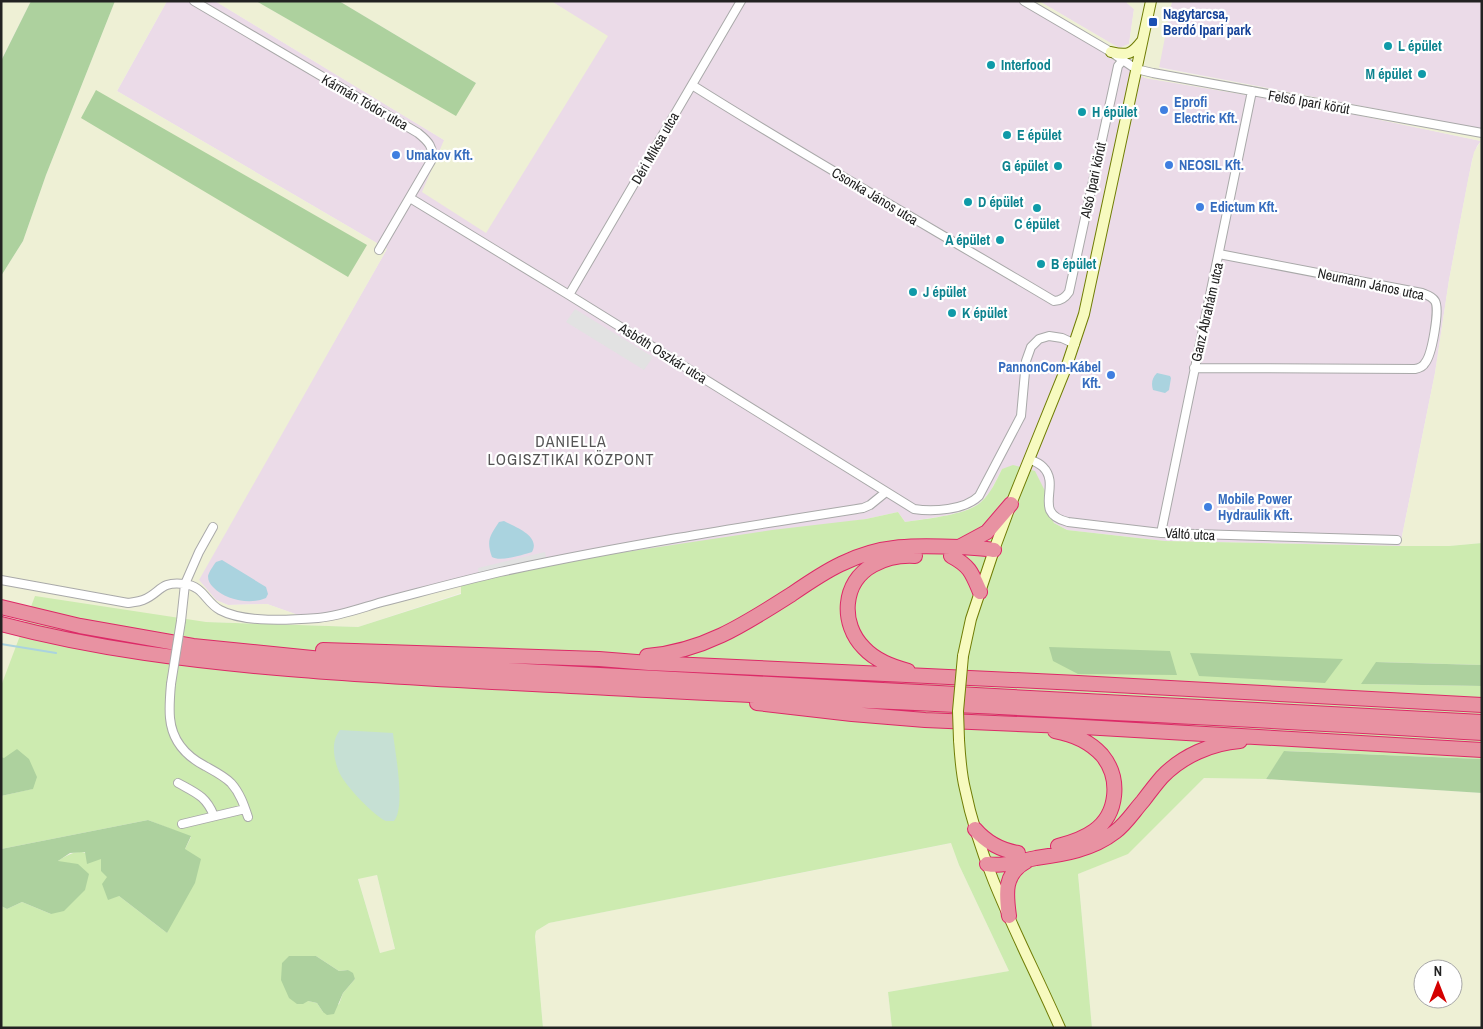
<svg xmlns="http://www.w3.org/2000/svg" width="1483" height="1029" viewBox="0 0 1483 1029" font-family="'Archivo Narrow',sans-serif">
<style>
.industrial{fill:#ebdbe8}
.farmland{fill:#eef0d5;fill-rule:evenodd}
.grass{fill:#cdebb0;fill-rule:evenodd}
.forest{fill:#add19e}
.wetland{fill:#c6e0d4}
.parking{fill:#e2e2e2}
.water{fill:#aad3df}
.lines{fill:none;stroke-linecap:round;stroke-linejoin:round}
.stream{stroke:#aad3df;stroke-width:2}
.street-casing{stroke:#a9a9a9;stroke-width:10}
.secondary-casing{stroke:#707d05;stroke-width:12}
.highway-casing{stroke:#dc2a67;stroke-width:16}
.street{stroke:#fff;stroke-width:8}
.secondary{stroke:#f7fabf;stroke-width:10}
.highway{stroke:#e892a2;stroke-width:14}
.street-bridge-casing{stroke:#a9a9a9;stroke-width:10;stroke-linecap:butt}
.secondary-bridge-casing{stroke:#707d05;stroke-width:12;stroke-linecap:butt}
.street-bridge{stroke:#fff;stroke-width:8}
.secondary-bridge{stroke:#f7fabf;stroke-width:10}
.transit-dot{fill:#1a4fb4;stroke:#fff;stroke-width:2}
.culture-dot{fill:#0f9aa8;stroke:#fff;stroke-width:2}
.shop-dot{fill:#3f7fe0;stroke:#fff;stroke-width:2}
.labels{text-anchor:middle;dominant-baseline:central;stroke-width:4.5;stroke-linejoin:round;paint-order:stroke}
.transit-label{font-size:14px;font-weight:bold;fill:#164399;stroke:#fff;text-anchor:start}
.culture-label{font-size:14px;font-weight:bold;fill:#0d838f;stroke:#fff;text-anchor:start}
.street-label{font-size:14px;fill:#222;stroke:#fff}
.shop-label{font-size:14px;font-weight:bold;fill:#366cbe;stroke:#fff;text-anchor:start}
.quarter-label{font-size:16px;letter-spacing:1px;fill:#555;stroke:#fff}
</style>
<rect width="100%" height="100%" fill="#f2efe9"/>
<path class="industrial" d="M167,1H215L444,140L607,37L551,1H1017L1087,41L1112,59L1145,78L1319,107L1481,141L1477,146L1472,160L1449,280L1435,373L1400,546L1165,541L1067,530L1054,523L1044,506L1045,491L1002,469L990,492L979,504L964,511L944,516L905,522L898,512L866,519L461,583L318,622L267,604L228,605L216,600L198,579L387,249L117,91Z
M1039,1H1127V3L1134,9L1129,44L1119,48Z
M1172,1H1482V129L1158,67Z"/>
<path class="farmland" d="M1,1H31L1,60Z
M115,1H167L117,91L387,249L199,580L216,600L228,605L267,604L318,622L461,583V593L358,627L206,622L1,686V276L23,241L46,175Z
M215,1H256L456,115L476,83L339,1H551L608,36L486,233L422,192L444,140Z
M1017,1H1039L1119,48L1129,44L1134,9L1127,3V1H1172L1159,68L1482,129V543L1449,546H1400L1435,373L1449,280L1468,180L1474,152L1481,141L1319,107L1145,78L1112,59L1087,41Z
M1204,778L1270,779L1482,793V1028H1092L1078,874L1128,853ZM1423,969H1453V999H1423Z
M952,843L959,865L1009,971L888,992L892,1028H543L535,936L536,931L549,923Z
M377,875L395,950L380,953L358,878Z"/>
<path class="grass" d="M1013,465L1035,471L1045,491L1044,506L1054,523L1067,530L1165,541L1400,546H1449L1482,543V665L1377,662L1362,684L1482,686V759L1285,751L1266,779L1204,778L1128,854L1078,874L1092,1028H892L888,992L1009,971L959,865L951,843L549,923L536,931L535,936L543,1028H1V906L7,909L22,902L51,914L58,861C76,849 81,850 101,858L108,877L119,896L167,933L185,849L191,837L148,820L1,849V796L32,789L1,757V686L35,596L206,622L358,627L461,594V583L599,556L772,530L866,519L898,512L905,522C924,519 968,515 981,502C991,493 996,481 1002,469ZM377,875L395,949L380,953L358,879ZM289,956H316L339,971L348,970L355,979L343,993L339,1004L323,1012L317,1003L308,1001Z"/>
<path class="forest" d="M31,1H115L46,175L23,241L1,276V61Z
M256,1H339L476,83L456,116Z
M96,90L367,245L348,277L81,118Z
M1049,647L1170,651L1177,675L1078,674L1053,661Z
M1190,653L1343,659L1325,683L1199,676Z
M1376,662L1482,665V686L1361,684Z
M17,749L29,759L37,777L33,789L1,796V757L4,758Z
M1284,751L1482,759V793L1266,779Z
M148,820L191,836L185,849L201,859L195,883L167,933L119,896L108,900L102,884L107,877L101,871V859L87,864L85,852L70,853L58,861L78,864L89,874L85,890L64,911L51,914L22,902L7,909L1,906V849Z
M289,956H316L339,971L348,970L353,973L355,979L343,993L334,1014L327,1015L323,1012L317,1003L308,1001L303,1004H297L289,998L281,980L282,963Z"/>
<path class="wetland" d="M340,730L393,733C395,752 406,807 394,821C393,821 388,821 386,821C375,817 345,785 340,774C334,761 330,742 340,730Z"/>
<path class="parking" d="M575,309L653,357L644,370L566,322Z
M545,552L546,558L479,575L478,568Z"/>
<path class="water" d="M1157,373L1170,376L1171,378L1169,390L1165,393L1153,390C1151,383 1152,378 1157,373Z
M504,521C515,527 541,536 532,552C522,555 500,562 492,557C486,540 490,536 499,522Z
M222,560L266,587L268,594L266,598C250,605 225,600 213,587C210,584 208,581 208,576C209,572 213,566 216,562Z"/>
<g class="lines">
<path class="stream" d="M1,644L56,653"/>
<g class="street-casing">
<path id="street" d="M194,1L418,133C428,141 435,148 431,161L379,250
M1024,1L1111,52L1136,69L1153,73L1482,133
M692,85C811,160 933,229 1054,301C1061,301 1065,298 1069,292L1118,66L1123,60
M410,198L569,295L914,509C933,512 965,510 979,496L1021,416L1026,361L1031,347L1039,339L1049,336L1062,338L1075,344
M569,295L741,1
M1194,368L1415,369C1420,368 1423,367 1425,363C1432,355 1440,309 1435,301C1432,296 1427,295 1422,293L1219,254
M1029,459C1034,461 1039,463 1043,467C1062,486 1031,513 1068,522L1161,533L1397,540
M1161,533L1252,91
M1,580L128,603C133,602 138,602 143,600C161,593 159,581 184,584C204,586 205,602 220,610C244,623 291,620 318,618C340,616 361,608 382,602C421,592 461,581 500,572C620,546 742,527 863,508L870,505L886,492
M181,621L185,584L199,552L213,527
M171,684C170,695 169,707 170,718C172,740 186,756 205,766C214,771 224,776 231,783C240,793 244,805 248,817
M178,783C196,793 206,796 214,816
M182,824L245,809"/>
</g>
<g class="secondary-casing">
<path id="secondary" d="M1111,52C1128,56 1132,54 1142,41
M963,656L971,619L994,550L1011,504L1066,368L1084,314L1151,1
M959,740C960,756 961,773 965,789C982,873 1026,950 1060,1028"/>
</g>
<g class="highway-casing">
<path id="highway" d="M961,546L987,532L1011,504
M951,556C970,566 972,573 980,592
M1,607L80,626L193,646L322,659L525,671L1482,722
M1,624C95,649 192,661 289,669C395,678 502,682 609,688C900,703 1191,715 1482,733
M323,650L599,659L649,663L1078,683L1482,705
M647,656C704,651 745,624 792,594C808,583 824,572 841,564C881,544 916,545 960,547C972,548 983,548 994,550
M908,671C892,666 876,661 864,648C840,624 842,582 873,565C886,558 900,555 915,556
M757,703L852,714L925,720L1066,726L1482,750
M1055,731C1072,734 1090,742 1102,755C1121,778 1118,814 1094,831C1083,839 1070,843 1058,846
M975,829C987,843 1000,850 1018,853
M987,864C1003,867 1020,861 1036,858C1064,854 1092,850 1115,832C1126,824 1134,811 1143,801C1149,793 1155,785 1162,777C1182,756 1212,743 1240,741
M1009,916C1006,894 1003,874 1027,861"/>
</g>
<use href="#street" class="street"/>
<use href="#secondary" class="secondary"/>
<use href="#highway" class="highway"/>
<g class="street-bridge-casing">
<path id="street-bridge" d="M171,684L181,621"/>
</g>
<g class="secondary-bridge-casing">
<path id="secondary-bridge" d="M959,740L958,711L963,656"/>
</g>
<use href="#street-bridge" class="street-bridge"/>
<use href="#secondary-bridge" class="secondary-bridge"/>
</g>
<rect class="transit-dot" x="1148" y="17" width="10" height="10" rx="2.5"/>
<g class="culture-dot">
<circle cx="1388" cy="46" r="5"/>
<circle cx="991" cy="65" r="5"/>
<circle cx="1422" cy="74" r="5"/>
<circle cx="1082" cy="112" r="5"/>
<circle cx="1007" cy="135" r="5"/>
<circle cx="1058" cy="166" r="5"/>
<circle cx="968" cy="202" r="5"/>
<circle cx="1037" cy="208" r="5"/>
<circle cx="1000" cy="240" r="5"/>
<circle cx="1041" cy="264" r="5"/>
<circle cx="913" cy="292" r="5"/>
<circle cx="952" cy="313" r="5"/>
</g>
<g class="shop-dot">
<circle cx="1164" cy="110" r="5"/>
<circle cx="396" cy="155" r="5"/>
<circle cx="1169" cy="165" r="5"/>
<circle cx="1200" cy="207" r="5"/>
<circle cx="1111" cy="375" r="5"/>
<circle cx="1208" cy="507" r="5"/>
</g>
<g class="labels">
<g class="transit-label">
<text x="1163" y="14">Nagytarcsa,<tspan x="1163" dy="16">Berdó Ipari park</tspan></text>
</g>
<g class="culture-label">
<text x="1398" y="46">L épület</text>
<text x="1001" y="65">Interfood</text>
<text x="1412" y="74" text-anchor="end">M épület</text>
<text x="1092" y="112">H épület</text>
<text x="1017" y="135">E épület</text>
<text x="1048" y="166" text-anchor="end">G épület</text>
<text x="978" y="202">D épület</text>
<text x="1037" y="224" text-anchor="middle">C épület</text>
<text x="990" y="240" text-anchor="end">A épület</text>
<text x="1051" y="264">B épület</text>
<text x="923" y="292">J épület</text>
<text x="962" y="313">K épület</text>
</g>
<g class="street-label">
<text transform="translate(365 102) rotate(30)">Kármán Tódor utca</text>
<text transform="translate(1309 102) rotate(10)">Felső Ipari körút</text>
<text transform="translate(655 148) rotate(-60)">Déri Miksa utca</text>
<text transform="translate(1093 180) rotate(-78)">Alsó Ipari körút</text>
<text transform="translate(875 196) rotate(31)">Csonka János utca</text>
<text transform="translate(1371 284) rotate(12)">Neumann János utca</text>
<text transform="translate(1207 312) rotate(-77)">Ganz Ábrahám utca</text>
<text transform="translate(663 353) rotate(32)">Asbóth Oszkár utca</text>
<text transform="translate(1190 534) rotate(3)">Váltó utca</text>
</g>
<g class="shop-label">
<text x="1174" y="102">Eprofi<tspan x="1174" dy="16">Electric Kft.</tspan></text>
<text x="406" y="155">Umakov Kft.</text>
<text x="1179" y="165">NEOSIL Kft.</text>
<text x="1210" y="207">Edictum Kft.</text>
<text x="1101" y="367" text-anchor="end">PannonCom-Kábel<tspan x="1101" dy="16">Kft.</tspan></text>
<text x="1218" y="499">Mobile Power<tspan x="1218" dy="16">Hydraulik Kft.</tspan></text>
</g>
<g class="quarter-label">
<text x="571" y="441">DANIELLA<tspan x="571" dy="18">LOGISZTIKAI KÖZPONT</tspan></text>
</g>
</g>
<rect width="1483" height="1029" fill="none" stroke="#222222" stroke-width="5"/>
<g transform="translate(1438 984)"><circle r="24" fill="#ffffff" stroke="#a7a7a7"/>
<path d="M0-4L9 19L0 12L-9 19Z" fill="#d40000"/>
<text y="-8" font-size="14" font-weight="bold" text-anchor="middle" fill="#222222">N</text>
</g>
</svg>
